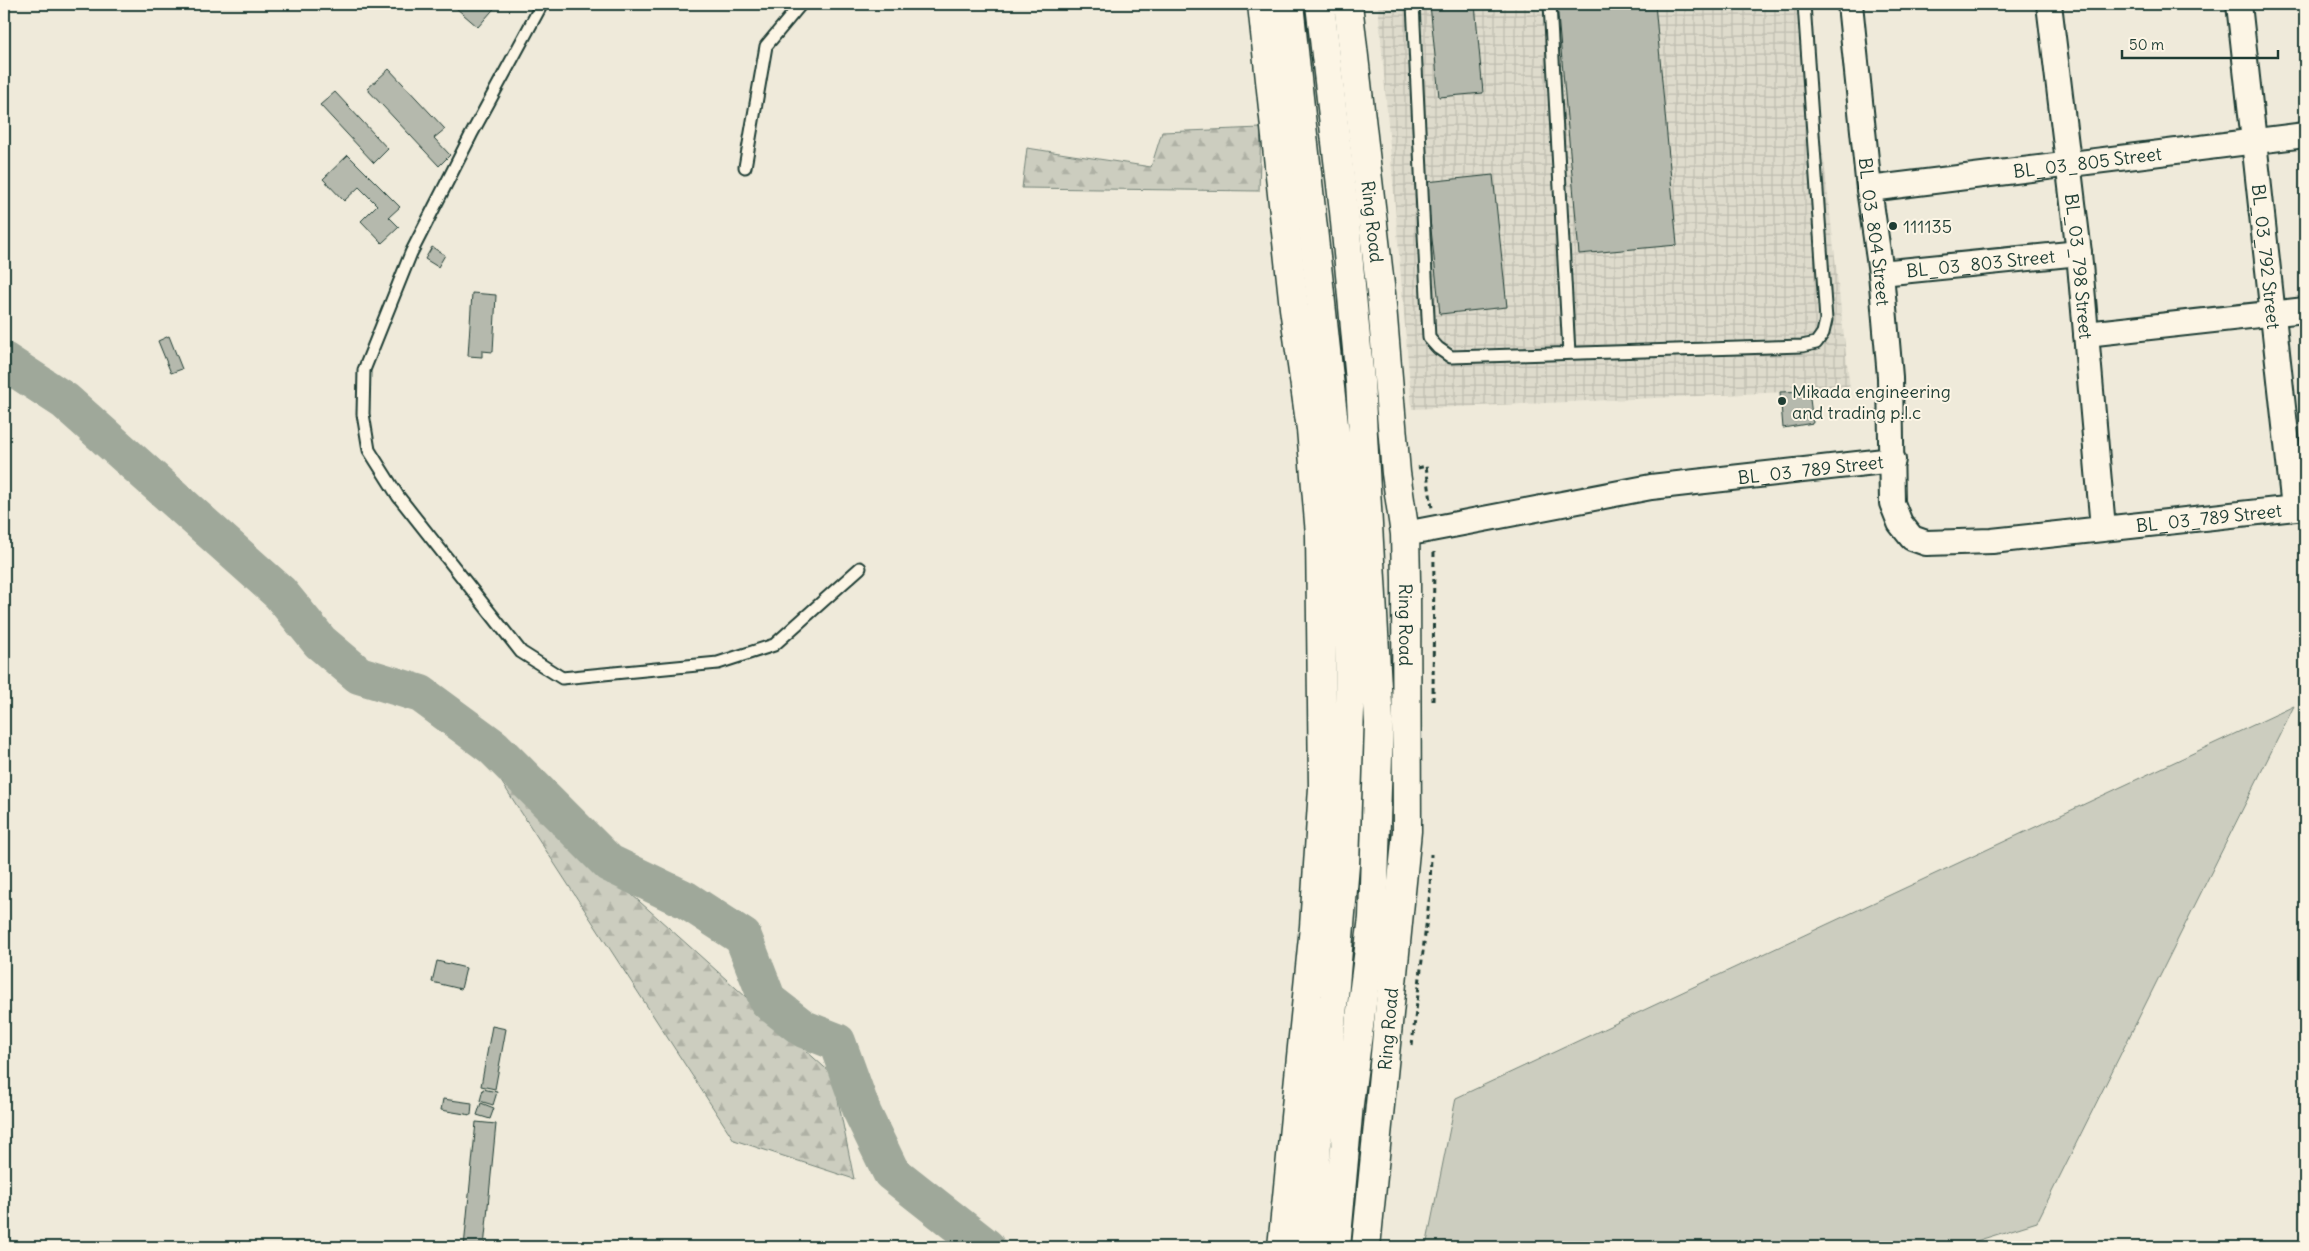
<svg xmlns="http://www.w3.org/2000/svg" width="2309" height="1251" viewBox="0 0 2309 1251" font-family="Delius,sans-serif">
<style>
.industrial{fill:url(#industrial-grid)}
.green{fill:#cccdbf;stroke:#76857a}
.forest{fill:url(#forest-firs);stroke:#76857a}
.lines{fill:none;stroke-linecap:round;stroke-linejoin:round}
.river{stroke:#9fa89a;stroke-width:38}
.building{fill:#b5b9ad;stroke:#1f3d34}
.service-casing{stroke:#1f3d34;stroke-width:15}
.minor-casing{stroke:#1f3d34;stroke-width:28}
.tertiary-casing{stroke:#1f3d34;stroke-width:31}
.trunk-casing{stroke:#1f3d34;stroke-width:31}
.path{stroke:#1f3d34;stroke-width:3;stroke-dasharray:5 4;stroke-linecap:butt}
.service{stroke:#fcf5e5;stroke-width:11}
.minor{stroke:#fcf5e5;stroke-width:24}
.tertiary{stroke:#fcf5e5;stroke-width:28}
.trunk{stroke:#fcf5e5;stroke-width:28}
.poi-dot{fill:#1f3d34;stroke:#fcf5e5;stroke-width:2}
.labels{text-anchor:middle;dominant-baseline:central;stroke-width:4;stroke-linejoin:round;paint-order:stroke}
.street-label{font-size:18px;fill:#1f3d34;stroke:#fcf5e5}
.poi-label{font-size:18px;fill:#1f3d34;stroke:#fcf5e5;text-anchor:start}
</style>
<defs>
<pattern id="industrial-grid" width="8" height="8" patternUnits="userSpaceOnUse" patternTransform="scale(1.25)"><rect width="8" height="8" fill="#dedbcc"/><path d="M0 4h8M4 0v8" fill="none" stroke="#bebdb0"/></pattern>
<pattern id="forest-firs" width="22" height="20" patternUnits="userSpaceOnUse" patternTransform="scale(1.25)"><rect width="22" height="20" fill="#cccdbf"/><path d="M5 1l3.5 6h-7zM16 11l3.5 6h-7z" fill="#afb1a5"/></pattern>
</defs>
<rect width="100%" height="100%" fill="#efeada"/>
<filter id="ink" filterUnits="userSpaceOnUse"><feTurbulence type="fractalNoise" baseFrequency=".02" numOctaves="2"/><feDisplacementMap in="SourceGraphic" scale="10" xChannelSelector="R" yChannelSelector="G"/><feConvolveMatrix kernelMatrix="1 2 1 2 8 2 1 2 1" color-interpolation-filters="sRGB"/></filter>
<g filter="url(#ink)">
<path class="industrial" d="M1378,4H1806L1850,389L1412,409Z"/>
<path class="green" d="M2294,706L2037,1222L1957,1247H1426L1456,1098Z"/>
<path class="forest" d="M1261,128L1259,191L1022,188L1027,148L1151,167L1162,132Z
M495,772L833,1075L854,1179L734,1140Z"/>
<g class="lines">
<path class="river" d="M4,361L65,401L280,593L320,642L359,675L421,694L493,747L609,863L686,900L743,937L768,1001L804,1029L837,1042L863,1114L891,1172L986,1247"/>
</g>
<path class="building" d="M460,4H498L478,27L456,8Z
M1430,4H1475L1483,93L1439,97Z
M1557,4H1655L1677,245L1579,254Z
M389,69L445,129L434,138L450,155L439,166L367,89Z
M335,92L388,149L374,163L320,105Z
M348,155L400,207L389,217L399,227L382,243L361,221L377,205L359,187L344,201L323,179Z
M1493,175L1507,307L1440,314L1426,182Z
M432,247L445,255L438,267L425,259Z
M472,293L496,295L493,352L482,351V357L468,356Z
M169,336L182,369L171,373L158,341Z
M1809,391L1813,423L1783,428L1780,392Z
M437,961L466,968L461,989L432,982Z
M492,1026L506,1029L495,1089L481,1086Z
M483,1089L497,1092L493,1105L480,1101Z
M443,1099L472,1103L471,1115L441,1110Z
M481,1103L494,1108L490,1119L477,1115Z
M476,1122L496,1124L484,1247H464Z"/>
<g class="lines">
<g class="service-casing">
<path id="service" d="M542,4L471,135L411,253L364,370L363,414L369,450L398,496L521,652L562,678L718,663L774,645L860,568
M1413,4L1429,338L1438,348L1451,357L1802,346L1816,343L1823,333L1826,320L1804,4
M1550,4L1569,353
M745,167L766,46L801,4"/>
</g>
<g class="minor-casing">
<g id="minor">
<path id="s1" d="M1850,4L1869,189L1881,273L1890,377L1892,503L1900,523L1912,538L1926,543L1992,541L2305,507"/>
<path id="s2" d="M2049,4L2079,253L2103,528"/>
<path id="s3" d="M2239,4L2294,508"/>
<path id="s4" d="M1869,189L2305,135"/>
<path id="s5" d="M1881,273L2079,253"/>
<path d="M2086,334L2305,310"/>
<path id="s6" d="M1405,534L1651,487L1893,460"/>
</g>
</g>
<g class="tertiary-casing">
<g id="tertiary">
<path d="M1262,4L1294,308L1311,429L1320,534L1323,788L1314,927L1282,1247"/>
<path id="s7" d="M1348,4L1381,294L1396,473L1405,534L1406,581L1407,831L1366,1247"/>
</g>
</g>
<g class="trunk-casing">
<path id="trunk" d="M1289,4L1340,481L1345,599L1349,645L1350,709L1345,865L1334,997L1317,1144L1309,1247
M1320,4L1344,211L1360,381L1379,723L1373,918L1349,1104L1336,1247"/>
</g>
<path class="path" d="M1418,468L1426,466L1432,508
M1433,701L1434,549
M1412,1045L1430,892L1431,854"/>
<use href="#service" class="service"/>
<use href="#minor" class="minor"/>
<use href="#tertiary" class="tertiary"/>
<use href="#trunk" class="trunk"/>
</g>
</g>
<g class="poi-dot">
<circle cx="1893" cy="226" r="5"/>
<circle cx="1782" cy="401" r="5"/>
</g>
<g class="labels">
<g class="street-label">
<text stroke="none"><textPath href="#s4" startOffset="220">BL_03_805 Street</textPath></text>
<text stroke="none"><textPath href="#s7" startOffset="219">Ring Road</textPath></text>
<text stroke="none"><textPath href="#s1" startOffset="229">BL_03_804 Street</textPath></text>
<text stroke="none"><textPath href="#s3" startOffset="254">BL_03_792 Street</textPath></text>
<text stroke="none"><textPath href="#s5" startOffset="100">BL_03_803 Street</textPath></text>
<text stroke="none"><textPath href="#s2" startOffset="264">BL_03_798 Street</textPath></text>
<text stroke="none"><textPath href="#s6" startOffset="411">BL_03_789 Street</textPath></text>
<text stroke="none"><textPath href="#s1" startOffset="841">BL_03_789 Street</textPath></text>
<text stroke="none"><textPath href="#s7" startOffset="624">Ring Road</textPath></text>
<text transform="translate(1388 1029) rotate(-85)">Ring Road</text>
</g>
<g class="poi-label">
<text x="1903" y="226">111135</text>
<text x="1792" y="391">Mikada engineering<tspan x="1792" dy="21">and trading p.l.c</tspan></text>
</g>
</g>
<rect width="2309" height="1251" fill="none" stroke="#fcf5e5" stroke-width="20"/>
<rect x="10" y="10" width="2289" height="1231" fill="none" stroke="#1f3d34" stroke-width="2" filter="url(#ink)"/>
<path d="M2122 50v8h156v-8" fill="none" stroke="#1f3d34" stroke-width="2.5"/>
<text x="2129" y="50" font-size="15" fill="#1f3d34" stroke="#fcf5e5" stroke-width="4" paint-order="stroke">50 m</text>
</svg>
